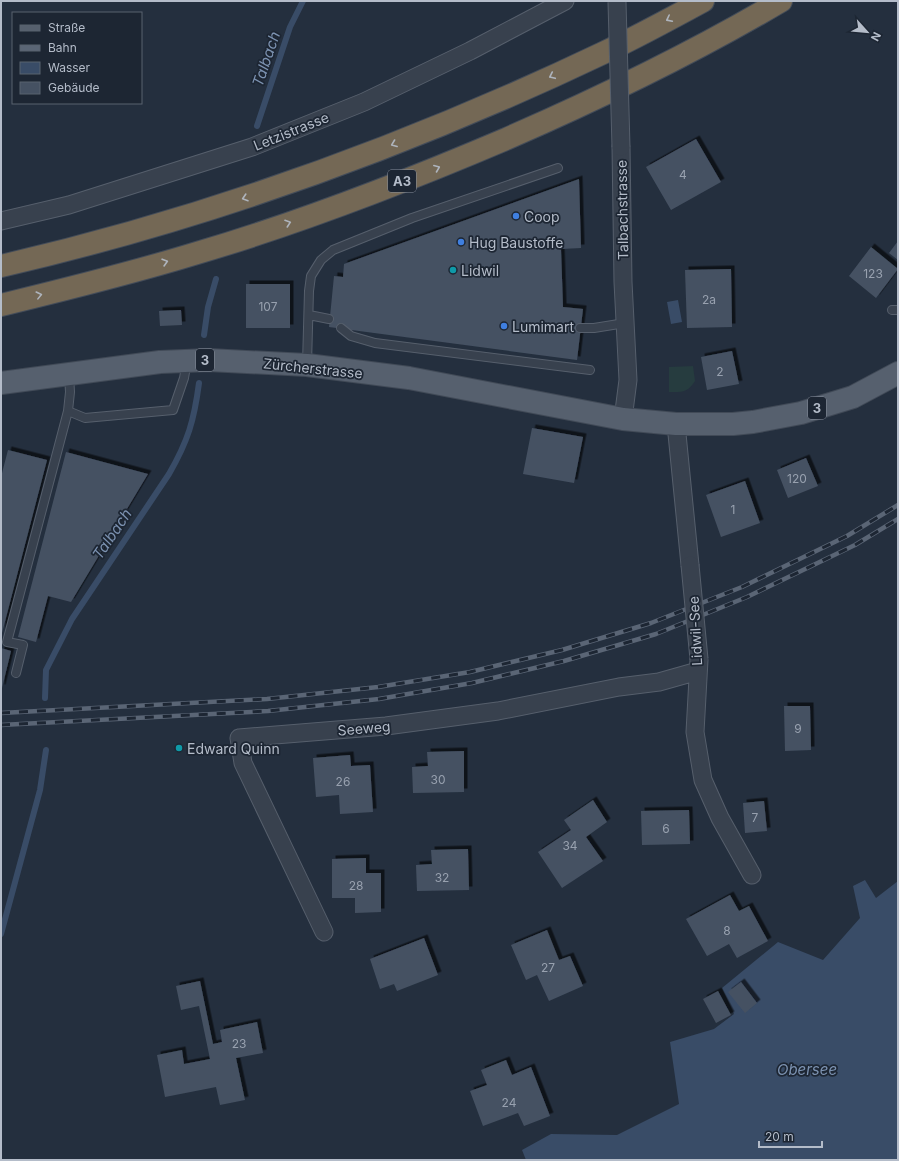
<svg xmlns="http://www.w3.org/2000/svg" width="899" height="1161" viewBox="0 0 899 1161" font-family="Inter,sans-serif">
<style>
.green{fill:#263c3f}
.water{fill:#394c67}
.lines{fill:none;stroke-linecap:round;stroke-linejoin:round}
.stream{stroke:#394c67;stroke-width:6}
.building{fill:#455162;filter:url(#shadow)}
.service-casing{stroke:#565f6c;stroke-width:10}
.minor-casing{stroke:#565f6c;stroke-width:19}
.primary-casing{stroke:#414a57;stroke-width:24}
.motorway-casing{stroke:#434c59;stroke-width:24}
.service{stroke:#38414e;stroke-width:8}
.minor{stroke:#38414e;stroke-width:17}
.primary{stroke:#56606e;stroke-width:22}
.motorway{stroke:#746855;stroke-width:22}
.rail-casing{stroke:#5a6575;stroke-width:4.5}
.rail{stroke:#1d2633;stroke-width:3;stroke-dasharray:9;stroke-linecap:butt}
.minor-bridge-casing{stroke:#565f6c;stroke-width:19;stroke-linecap:butt}
.minor-bridge{stroke:#38414e;stroke-width:17}
.oneway{stroke:#aeb4bd}
.shop-dot{fill:#3f7fe0;stroke:#1d2633;stroke-width:1.5}
.culture-dot{fill:#0f9aa8;stroke:#1d2633;stroke-width:1.5}
.labels{text-anchor:middle;dominant-baseline:central;stroke-width:3.5;stroke-linejoin:round;paint-order:stroke}
.number-label{font-size:12px;fill:#98a1af}
.shield{fill:#1d2633;stroke:#878f9c;stroke-width:1}
.shield-label{font-size:13px;font-weight:bold;fill:#b4bcc9}
.street-label{font-size:14px;fill:#b4bcc9;stroke:#1d2633}
.poi-label{font-size:14px;fill:#b4bcc9;stroke:#1d2633;text-anchor:start}
.water-label{font-size:15px;font-style:italic;fill:#7c92b1;stroke:#1d2633}
</style>
<defs>
<filter id="shadow"><feDropShadow dx="3.5" dy="-3.5" stdDeviation="0" flood-color="#0009"/></filter>
</defs>
<rect width="100%" height="100%" fill="#242f3e"/>
<path class="green" d="M693,366L695,381C687,393 683,392 669,392V367Z"/>
<path class="water" d="M678,300L682,322L671,324L667,302Z
M865,880L876,898L898,881V1160H526L522,1150L551,1134L617,1135L679,1104L670,1042L714,1029L734,1014L722,988L778,942L823,960L860,918L853,886Z"/>
<g class="lines">
<path class="stream" d="M257,126L290,27L303,1
M204,335L208,307L216,279
M45,698L46,670L72,619L169,474C188,441 194,421 199,383
M1,934L40,790L46,750"/>
</g>
<path class="building" d="M696,139L721,182L671,210L646,167Z
M579,179L581,248L561,249L563,307L583,309L577,360L329,327L334,276L343,277L344,264Z
M898,241V260L889,253Z
M871,247L898,269L876,298L849,276Z
M731,269L732,327L687,328L685,270Z
M246,284H290V328H246Z
M181,310L182,325L160,326L159,311Z
M732,351L739,384L707,390L701,357Z
M532,428L583,437L574,483L523,474Z
M8,450L47,460L2,633L1,477Z
M66,452L148,474L71,602L48,596L36,642L18,637Z
M806,458L818,486L788,498L777,470Z
M745,481L760,523L721,537L706,495Z
M1,648L11,651L2,688H1Z
M784,706H810L811,750L785,751Z
M464,751V792L413,793L412,767L428,766L427,752Z
M350,755L351,766L370,765L373,812L340,814L339,795L316,797L313,758Z
M593,800L607,822L586,837L603,861L562,888L538,852L571,830L564,820Z
M764,801L767,831L745,833L743,803Z
M689,810L690,844L642,845L641,811Z
M468,849L469,890L417,891L416,865L432,864L431,850Z
M366,858V873H381V912L355,913V898H332V859Z
M730,895L739,911L749,906L768,941L737,958L729,944L707,956L686,919Z
M547,930L559,960L570,956L583,986L549,1001L537,975L526,980L511,945Z
M424,938L438,975L397,991L394,984L380,989L370,959Z
M200,981L213,1044L222,1042L220,1030L257,1022L263,1053L236,1058L245,1100L220,1105L216,1087L165,1097L157,1055L182,1050L184,1064L210,1059L199,1006L181,1010L176,986Z
M741,982L757,1003L745,1013L728,992Z
M718,991L731,1015L716,1023L703,999Z
M506,1060L512,1075L531,1067L550,1116L524,1126L518,1113L483,1126L470,1091L487,1085L481,1070Z"/>
<g class="lines">
<g class="service-casing">
<path id="service" d="M892,310H898
M309,315L329,319
M341,328L351,336L375,343L590,370
M580,328H594L625,323
M307,364L309,291L311,276L321,260L333,250L412,218L558,168
M68,411L85,418L173,410L184,378L187,361
M16,673L23,645L7,642L68,411L70,392L69,375"/>
</g>
<g class="minor-casing">
<path id="minor" d="M621,147L623,282L628,380L623,419
M1,221L69,205L252,147L364,102L470,51L565,1
M676,424L690,565
M699,660L695,732L703,780L720,818L752,875
M324,932L243,763L239,738L386,726L498,711L619,687L659,682L698,671"/>
</g>
<g class="primary-casing">
<path id="primary" d="M1,383L160,362L209,360L307,365L409,378L623,419L676,424H733L753,422L801,413L853,397L898,373"/>
</g>
<g class="motorway-casing">
<path id="motorway" d="M1,266C209,218 410,145 603,53C637,37 670,19 703,1
M1,305C67,289 132,273 197,253C302,222 405,182 506,139C600,98 693,53 781,1"/>
</g>
<use href="#service" class="service"/>
<use href="#minor" class="minor"/>
<use href="#primary" class="primary"/>
<use href="#motorway" class="motorway"/>
<g class="rail-casing">
<path id="rail" d="M1,713L267,699L378,687L470,672L562,650L651,623L742,587L847,536L898,505
M1,725L268,711L379,699L472,683L564,661L656,634L747,597L855,545L898,519"/>
</g>
<use href="#rail" class="rail"/>
<g class="minor-bridge-casing">
<path id="minor-bridge" d="M617,2L621,147
M690,565L699,659"/>
</g>
<use href="#minor-bridge" class="minor-bridge"/>
</g>
<defs><path id="oneway-chevron" d="M-2-3.5L2.5 0L-2 3.5" fill="none" stroke-width="1.6" stroke-linecap="round" stroke-linejoin="round"/></defs>
<g class="oneway">
<use href="#oneway-chevron" transform="translate(669 19) rotate(153)"/>
<use href="#oneway-chevron" transform="translate(552 76) rotate(155)"/>
<use href="#oneway-chevron" transform="translate(394 144) rotate(159)"/>
<use href="#oneway-chevron" transform="translate(437 168) rotate(-22)"/>
<use href="#oneway-chevron" transform="translate(245 198) rotate(162)"/>
<use href="#oneway-chevron" transform="translate(288 223) rotate(-19)"/>
<use href="#oneway-chevron" transform="translate(165 262) rotate(-16)"/>
<use href="#oneway-chevron" transform="translate(39 295) rotate(-14)"/>
</g>
<g class="shop-dot">
<circle cx="516" cy="216" r="4"/>
<circle cx="461" cy="242" r="4"/>
<circle cx="504" cy="326" r="4"/>
</g>
<g class="culture-dot">
<circle cx="453" cy="270" r="4"/>
<circle cx="179" cy="748" r="4"/>
</g>
<g class="labels">
<g class="number-label">
<text x="683" y="174">4</text>
<text x="873" y="273">123</text>
<text x="709" y="299">2a</text>
<text x="268" y="306">107</text>
<text x="720" y="371">2</text>
<text x="797" y="478">120</text>
<text x="733" y="509">1</text>
<text x="798" y="728">9</text>
<text x="438" y="779">30</text>
<text x="343" y="781">26</text>
<text x="755" y="817">7</text>
<text x="666" y="828">6</text>
<text x="570" y="845">34</text>
<text x="442" y="877">32</text>
<text x="356" y="885">28</text>
<text x="727" y="930">8</text>
<text x="548" y="967">27</text>
<text x="239" y="1043">23</text>
<text x="509" y="1102">24</text>
</g>
<g class="shield">
<rect x="388" y="170" width="28" height="22" rx="3"/>
<rect x="196" y="349" width="18" height="22" rx="3"/>
<rect x="808" y="397" width="18" height="22" rx="3"/>
</g>
<g class="shield-label">
<text x="402" y="181">A3</text>
<text x="205" y="360">3</text>
<text x="817" y="408">3</text>
</g>
<g class="street-label">
<text transform="translate(291 131) rotate(-22)">Letzistrasse</text>
<text transform="translate(622 210) rotate(-91)">Talbachstrasse</text>
<text transform="translate(313 368) rotate(6)">Zürcherstrasse</text>
<text transform="translate(695 631) rotate(-93)">Lidwil-See</text>
<text transform="translate(364 728) rotate(-5)">Seeweg</text>
</g>
<g class="poi-label">
<text x="524" y="216">Coop</text>
<text x="469" y="242">Hug Baustoffe</text>
<text x="461" y="270">Lidwil</text>
<text x="512" y="326">Lumimart</text>
<text x="187" y="748">Edward Quinn</text>
</g>
<g class="water-label">
<text transform="translate(266 59) rotate(-71)">Talbach</text>
<text transform="translate(112 534) rotate(-56)">Talbach</text>
<text x="807" y="1069">Obersee</text>
</g>
</g>
<rect width="899" height="1161" fill="none" stroke="#b4bcc9" stroke-width="4"/>
<rect x="12" y="12" width="130" height="92" fill="#1d2633" stroke="#59626f"/>
<rect x="20" y="25" width="20" height="6" fill="#56606e" stroke="#59626f"/>
<text x="48" y="32" font-size="12" fill="#b4bcc9">Straße</text>
<rect x="20" y="45" width="20" height="6" fill="#5a6575" stroke="#59626f"/>
<text x="48" y="52" font-size="12" fill="#b4bcc9">Bahn</text>
<rect x="20" y="62" width="20" height="12" fill="#394c67" stroke="#59626f"/>
<text x="48" y="72" font-size="12" fill="#b4bcc9">Wasser</text>
<rect x="20" y="82" width="20" height="12" fill="#455162" stroke="#59626f"/>
<text x="48" y="92" font-size="12" fill="#b4bcc9">Gebäude</text>
<g transform="translate(867 32) rotate(117)" stroke="#1d2633" stroke-width="3" paint-order="stroke">
<path d="M0-3L7 15L0 10L-7 15Z" fill="#b4bcc9"/>
<text y="-6" font-size="11" font-weight="bold" text-anchor="middle" fill="#b4bcc9">N</text>
</g>
<path d="M759 1141v6h63v-6" fill="none" stroke="#b4bcc9" stroke-width="2"/>
<text x="765" y="1141" font-size="12" fill="#b4bcc9" stroke="#1d2633" stroke-width="3" paint-order="stroke">20 m</text>
</svg>
